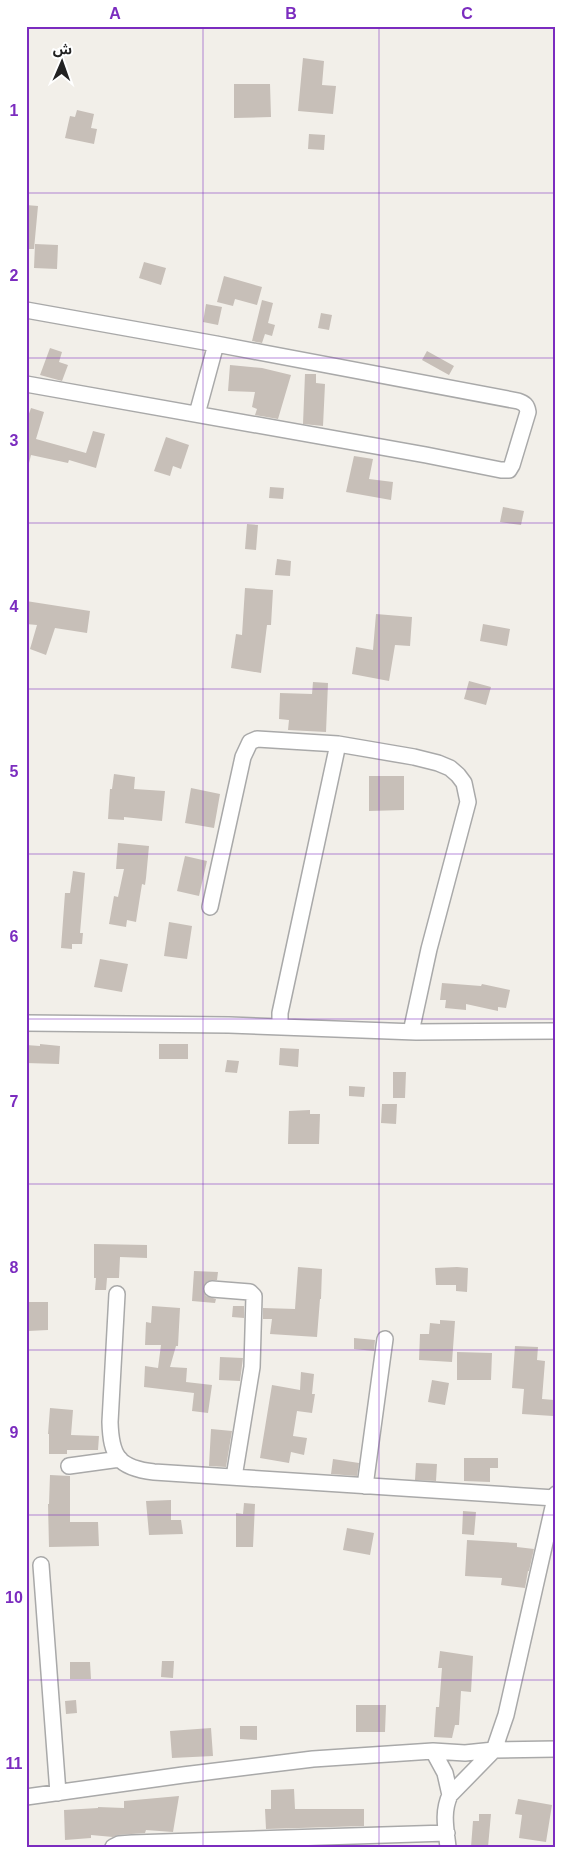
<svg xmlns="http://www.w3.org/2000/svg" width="582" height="1873" viewBox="0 0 582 1873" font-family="Arial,'Noto Sans Arabic',sans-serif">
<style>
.building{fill:#c7bfb8}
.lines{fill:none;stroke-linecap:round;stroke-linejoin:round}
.minor-casing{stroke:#a9a9a9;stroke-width:18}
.minor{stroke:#fff;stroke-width:15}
.grid{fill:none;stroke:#7b2cbf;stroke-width:1;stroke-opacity:0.55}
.neatline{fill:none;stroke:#7b2cbf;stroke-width:2}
.grid-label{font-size:16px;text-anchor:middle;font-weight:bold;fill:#7b2cbf}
</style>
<rect width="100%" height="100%" fill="#f2efe9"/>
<path class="building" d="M303,58L324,61L322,85L336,86L333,114L298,111Z
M234,84H270L271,117L234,118Z
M77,110L94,114L91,128L97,129L94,144L65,138L70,116L75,117Z
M309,134L325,135L324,150L308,149Z
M26,205L38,206L34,249H26Z
M35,244L58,245L57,269L34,268Z
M144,262L166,268L161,285L139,278Z
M224,276L262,287L257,305L235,299L233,306L217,302Z
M262,300L273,303L268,323L275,325L272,336L265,334L262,343L252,341Z
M206,304L222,307L218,325L203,322Z
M321,313L332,315L329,330L318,328Z
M50,348L62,352L59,362L68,365L62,381L40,375Z
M427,351L454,366L449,375L422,360Z
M230,365L262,368L291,375L278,419L255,415L257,409L252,407L255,392L228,391Z
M305,374H316V383L325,384L323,426L303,424Z
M31,408L44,412L36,439L86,453L93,431L105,434L96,468L69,460L68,463L31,455L29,463L26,462V422Z
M166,437L189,445L181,469L173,466L170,476L154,471Z
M354,456L373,459L369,479L393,482L391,500L346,492Z
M270,487L284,488L283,499L269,498Z
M503,507L524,511L521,525L500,522Z
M247,524L258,525L256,550L245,549Z
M277,559L291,561L290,576L275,575Z
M245,588L273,590L271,625H267L261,673L231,668L236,634L242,635Z
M26,601L90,611L87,633L55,628L46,655L30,649L37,625L26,624Z
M376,614L412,617L410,646L395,645L389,681L352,674L356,647L373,650Z
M483,624L510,629L507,646L480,641Z
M469,681L491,687L486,705L464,699Z
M313,682L328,683L326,732L288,730L289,720L279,719L280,693L312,694Z
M114,774L135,777L134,789L165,791L162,821L124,817V820L108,819L110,789H112Z
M369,776H404V810L369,811Z
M191,788L220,794L214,828L185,823Z
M118,843L149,846L146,878L145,885L142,884L136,922L127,920L126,927L109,924L114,896L118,897L124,869H116Z
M185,856L207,861L199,896L177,891Z
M73,871L85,873L80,933H83L82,944H72V949L61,948L65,893H70Z
M169,922L192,926L187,959L164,956Z
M100,959L128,964L122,992L94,987Z
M442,983L481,986L482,984L510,990L506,1008L498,1007V1011L466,1004V1010L445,1008L446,1000H440Z
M40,1044L60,1046L59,1064L26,1063V1045L40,1046Z
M159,1044H188V1059H159Z
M280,1048L299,1049L298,1067L279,1065Z
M227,1060L239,1061L237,1073L225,1072Z
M393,1072H406L405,1098H393Z
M349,1086L365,1087L364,1097L349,1096Z
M382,1104H397L396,1124L381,1123Z
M310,1110V1114H320L319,1144H288L289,1111Z
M94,1244L147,1245V1258L120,1257L119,1278H107L106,1290H95L96,1278H94Z
M298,1267L322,1269L321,1299H320L317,1337L270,1334L272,1319H263V1308L295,1309Z
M457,1267L468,1268L467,1292L456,1291V1285H436L435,1268Z
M194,1271L218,1272L217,1280L208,1281L203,1289L206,1296L216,1299L215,1303L192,1301Z
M28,1302H48V1330L28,1331Z
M152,1306L180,1308L178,1346H176L170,1367L187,1368L186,1382L212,1385L208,1413L192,1411L194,1393L144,1387L145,1366L158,1368L161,1345H145L146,1322L151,1323Z
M233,1306H244V1318L232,1317Z
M440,1320L455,1321L452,1362L419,1360L420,1334H429L430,1323L440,1324Z
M354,1338L375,1340L374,1351L354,1349Z
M515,1346L538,1347L537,1360L545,1361L542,1399L554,1400L553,1416L522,1414L524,1389L512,1388Z
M457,1352L492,1353L491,1380H457Z
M220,1357L243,1358L240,1381L219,1380Z
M301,1372L314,1374L312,1394H315L312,1413L297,1411L293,1436L307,1438L304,1455L291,1452L289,1463L260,1458L272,1385L300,1390Z
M432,1380L449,1383L445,1405L428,1402Z
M50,1408L73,1410L71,1435L99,1436L98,1450H67V1454H49V1434H48Z
M211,1429L232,1431L226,1467L209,1466Z
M464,1458H498V1468H490V1482L464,1481Z
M333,1459L359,1463L357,1476L331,1474Z
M416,1463L437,1464L436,1481L415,1480Z
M50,1475L70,1476V1522H98L99,1546L49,1547L48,1504H49Z
M171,1500V1520H181L183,1534L149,1535L146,1501Z
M244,1503L255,1504L253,1547H236V1513L243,1514Z
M463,1511L476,1512L474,1535L462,1534Z
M347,1528L374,1533L370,1555L343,1550Z
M467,1540L517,1543V1547L534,1549L529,1571H528L525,1588L501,1585L502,1578L465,1576Z
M440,1651L473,1656L471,1692L461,1691L459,1725H455L452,1738L434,1737L436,1707H439L442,1668H438Z
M162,1661H174L173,1678L161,1677Z
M70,1662H90L91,1679H70Z
M76,1700L77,1713L66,1714L65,1701Z
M356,1705H386L385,1732H356Z
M240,1726H257V1740L240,1739Z
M211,1728L213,1756L172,1758L170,1731Z
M294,1789L295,1809H364V1826L266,1829L265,1809H271V1790Z
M179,1796L173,1832L146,1830L145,1833L118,1835L113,1837L91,1835V1838L65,1840L64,1810L98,1808V1807L124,1808V1801Z
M518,1799L552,1805L546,1842L519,1838L522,1815L515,1814Z
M479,1814H491L488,1847H471L473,1821H479Z"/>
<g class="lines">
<g class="minor-casing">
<path id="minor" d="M26,310L216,344L518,401C524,403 527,405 528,412L512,465L509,470H501L426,455L26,384
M197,414L216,344
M210,907L243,757L250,742L257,739L338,744L414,757L438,763L450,768L458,775L464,783L468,802L429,949L411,1032
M26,1023L229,1025L416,1032L556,1031
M280,1027V1013L338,744
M212,1289L250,1292L254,1296L252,1367L234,1477
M117,1294L110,1422C111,1456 118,1468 154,1472L555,1498
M69,1466L120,1459
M365,1486L385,1339
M41,1565L58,1793
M433,1751L445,1773L450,1795
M26,1797L183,1775L313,1759L433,1751L465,1753L494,1750L556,1749
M113,1847L119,1844L132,1843L447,1833
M448,1847C446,1829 442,1812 450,1795L494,1750L506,1715L556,1494"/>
</g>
<use href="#minor" class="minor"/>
</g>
<path class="grid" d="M203,26V1847M379,26V1847M26,193H556M26,358H556M26,523H556M26,689H556M26,854H556M26,1019H556M26,1184H556M26,1350H556M26,1515H556M26,1680H556"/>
<rect width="582" height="1873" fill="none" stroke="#ffffff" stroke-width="55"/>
<g transform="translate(62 62) rotate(2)" stroke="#ffffff" stroke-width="4" paint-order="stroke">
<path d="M0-4L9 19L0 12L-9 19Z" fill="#222222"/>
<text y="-8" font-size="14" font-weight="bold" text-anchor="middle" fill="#222222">ش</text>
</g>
<rect x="28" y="28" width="526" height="1818" class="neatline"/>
<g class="grid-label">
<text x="115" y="19">A</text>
<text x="291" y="19">B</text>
<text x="467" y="19">C</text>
<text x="14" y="116">1</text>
<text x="14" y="281">2</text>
<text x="14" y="446">3</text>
<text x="14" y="612">4</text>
<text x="14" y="777">5</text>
<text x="14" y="942">6</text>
<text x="14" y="1107">7</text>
<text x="14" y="1273">8</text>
<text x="14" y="1438">9</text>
<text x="14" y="1603">10</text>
<text x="14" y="1769">11</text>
</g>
</svg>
